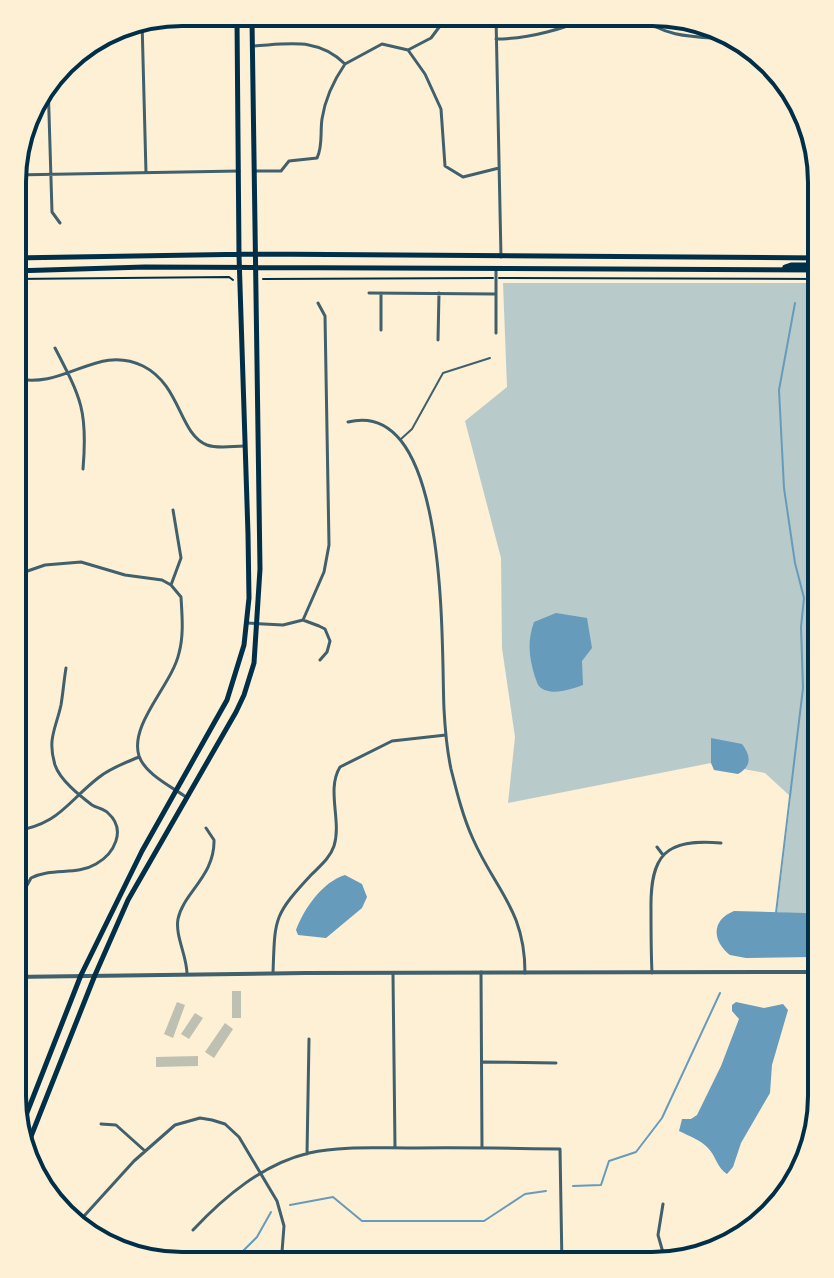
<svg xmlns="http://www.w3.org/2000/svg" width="834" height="1278" viewBox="0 0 834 1278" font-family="Commissioner,sans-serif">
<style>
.green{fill:#b9caca}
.water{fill:#669bbc}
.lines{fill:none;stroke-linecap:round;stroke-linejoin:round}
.stream{stroke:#669bbc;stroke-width:2}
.building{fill:#bec0b2}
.path{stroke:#003049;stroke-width:2}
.service{stroke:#3f606c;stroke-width:2}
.minor{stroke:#3f606c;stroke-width:3}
.tertiary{stroke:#3f606c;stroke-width:4}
.secondary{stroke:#003049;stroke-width:5}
.rim{fill:none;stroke:#003049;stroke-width:4}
</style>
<rect width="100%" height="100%" fill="#fdf0d5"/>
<path class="green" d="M503,283H822V918L777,912L791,797L765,773L711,763L508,803L515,737L502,648L501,558L465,421L507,387Z"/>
<path class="water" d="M818,161L822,182V238L817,237L815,166Z
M556,613L587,618L592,648L582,661L583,685C572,689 552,696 541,688C537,685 537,681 535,677C529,657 527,642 534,622Z
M711,738L742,744C751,756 752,766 738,774L714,770L711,763Z
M345,875L362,884L367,897L362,908L326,938L298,935L296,930C304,909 322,882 345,875Z
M734,911L805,913L816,918L818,949L812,957L746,958L730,955C712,941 711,920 734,911Z
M736,1002L764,1008L783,1004L788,1010L772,1065L770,1093L741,1143L733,1167L727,1174C717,1168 716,1156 708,1148C701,1140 689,1136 679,1131L682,1119H691L697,1115L721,1066L739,1019L732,1011V1005Z"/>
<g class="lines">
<path class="stream" d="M776,913L803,688L801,627L804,598L795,563L784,488L779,390L795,303
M573,1186L601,1185L609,1161L636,1152L662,1118L720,993
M290,1205L333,1197L362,1221H484L525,1194L546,1191
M229,1265L257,1237L271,1212"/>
</g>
<path class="building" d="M232,991H241V1018H232Z
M177,1002L185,1005L173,1038L164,1034Z
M195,1013L203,1018L189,1039L181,1034Z
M225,1023L233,1029L214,1058L205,1052Z
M198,1056V1066L156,1067V1057Z"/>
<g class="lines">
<path class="path" d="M499,278L822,279
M13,279L229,277L233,280
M263,279L493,278"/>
<path class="service" d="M401,439L412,429L443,373L490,358"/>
<path class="minor" d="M640,16C667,41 705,36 740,40
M496,17L501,257
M142,21L146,173
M496,39C532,39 563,28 596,16
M253,46C289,44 318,37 345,64L382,44L408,50L431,38L446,18
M408,50L425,74L441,109L445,166L463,177L499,168
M48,81L52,212L60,223
M255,171H281L289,161L317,158C323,146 320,132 322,119C325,99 334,80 345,64
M13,175L239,171
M496,270V333
M369,293L496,294
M381,293V330
M438,340L439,293
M55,348C81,398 88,411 83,469
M13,378C66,391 96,343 143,366C181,385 179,434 207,445C218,449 233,446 244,446
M348,422C451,396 441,652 444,709C445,729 447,750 451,769C457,793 463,817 473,839C496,891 525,910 525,973
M13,576L45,565L81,562L125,575L162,580L171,585L181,597C182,615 184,635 179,653C172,685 129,724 139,756C145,774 172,787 186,797
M171,585L181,558L173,510
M303,620L324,572L329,545L325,316L318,303
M247,623L283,625L303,620L319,626L325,629L330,641L327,652L320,660
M12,832C60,824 65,804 98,778C110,768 125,763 139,757
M657,847L663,855
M12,902L19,900L31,878C52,867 76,876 96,864C114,854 127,830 108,813C104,809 97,808 92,805C79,795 60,780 55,765C47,739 56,728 61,705C63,693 64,680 66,668
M481,972L482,1147
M273,973C275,918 273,916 311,875C320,866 330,858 334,846C342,821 326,790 340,767L392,741L446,735
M652,973C651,952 651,931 651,910C650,855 665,838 721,843
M187,974C187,956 175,936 178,919C183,893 215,876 214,840L206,828
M393,974L395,1148
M483,1062L556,1063
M101,1124L116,1125L145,1151
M307,1154L309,1039
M663,1204L658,1235L666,1263L688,1255L712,1254
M75,1226L134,1161L175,1125L200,1118L212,1120L225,1124L239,1137L277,1201L284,1226L281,1265
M193,1230C225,1196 263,1164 309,1153C340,1146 375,1148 407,1148C458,1147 509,1148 560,1149L562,1266"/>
<path class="tertiary" d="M12,977L305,973L822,972"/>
<path class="secondary" d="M13,258L256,254L822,258
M785,267L791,265H822
M13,271L145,267L822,270
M19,1133L81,975L142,851L227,700L244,645L249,598L248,534L239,255L237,20
M24,1154L95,975L128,900L236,712L244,695L254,663L260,569L252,20"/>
</g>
<path d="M0 0H834V1278H0ZM182 26H652A156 156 0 0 1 808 182V1096A156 156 0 0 1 652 1252H182A156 156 0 0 1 26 1096V182A156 156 0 0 1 182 26Z" fill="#fdf0d5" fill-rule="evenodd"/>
<path class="rim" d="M182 26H652A156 156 0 0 1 808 182V1096A156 156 0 0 1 652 1252H182A156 156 0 0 1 26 1096V182A156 156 0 0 1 182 26Z"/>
</svg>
